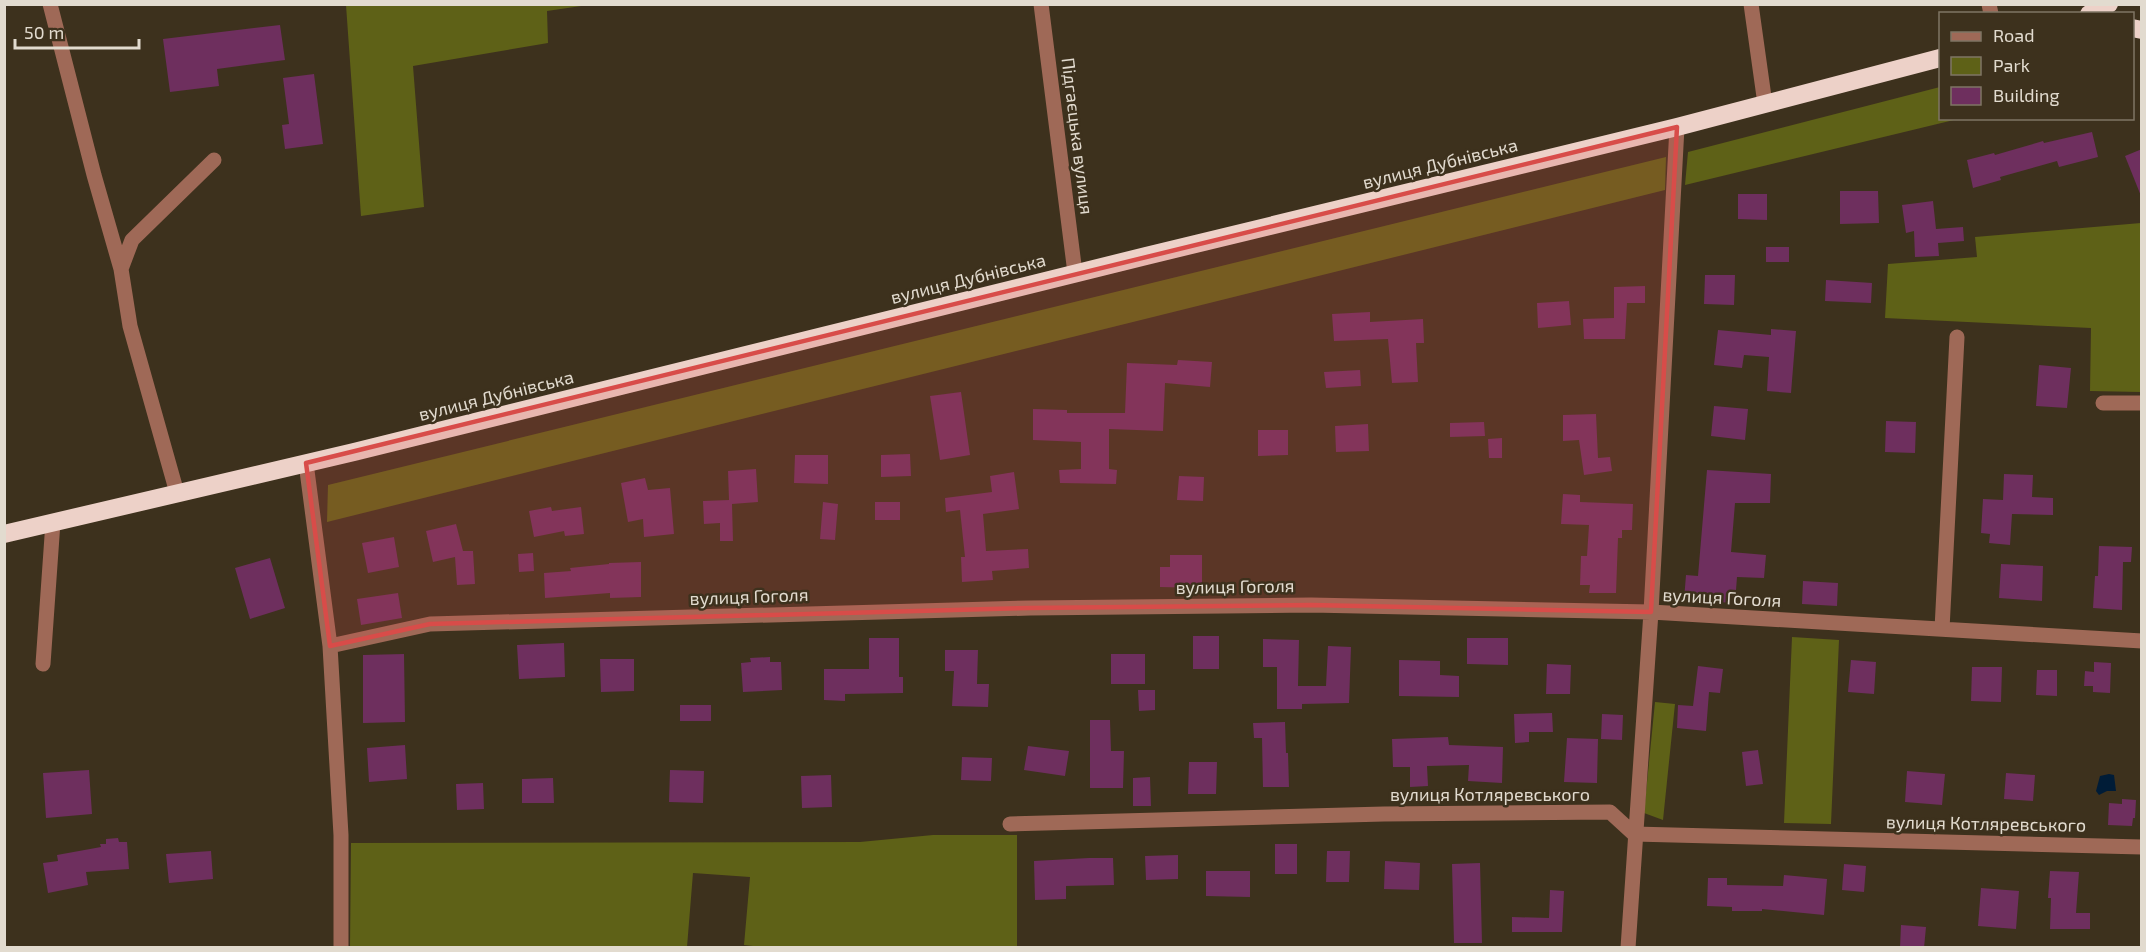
<svg xmlns="http://www.w3.org/2000/svg" width="2146" height="952" viewBox="0 0 2146 952" font-family="'Exo 2',sans-serif">
<style>
.green{fill:#5e6117}
.water{fill:#001c37}
.building{fill:#6e2f5e}
.lines{fill:none;stroke-linecap:round;stroke-linejoin:round}
.minor{stroke:#9f6957;stroke-width:15}
.highway{stroke:#edd1c8;stroke-width:18}
.marked{fill:#d84c49;fill-opacity:0.2;stroke:#d84c49;stroke-width:4.5;stroke-linejoin:round}
.labels{text-anchor:middle;dominant-baseline:central;stroke-width:5;stroke-linejoin:round;paint-order:stroke}
.street-label{font-size:18px;fill:#e2dbcf;stroke:#3d311d}
</style>
<rect width="100%" height="100%" fill="#3d311d"/>
<path class="green" d="M346,5V4L588,5L547,11L548,43L413,66L424,207L361,216Z
M1940,87V118L1958,119L1685,185L1688,152Z
M1666,157L1665,190L327,522L328,485Z
M2141,223V392L2090,391L2091,328L1885,318L1888,264L1977,257L1975,237Z
M1792,637L1839,640L1831,824L1784,823Z
M1655,702L1675,704L1663,820L1644,813Z
M933,835H1017V947L772,948L744,945L750,877L693,873L687,947H350L351,843L860,842Z"/>
<path class="water" d="M2109,774L2114,775L2116,791H2107L2099,795L2096,791L2100,776Z"/>
<path class="building" d="M280,25L285,60L217,69L219,86L170,92L163,39Z
M314,74L323,144L285,149L282,125L289,124L283,78Z
M2092,132L2098,157L2059,167L2057,161L2000,177L2001,180L1973,188L1967,160L1994,153L1995,155L2043,141L2044,143Z
M2142,149V195L2141,196L2125,156Z
M1840,191H1878L1879,223L1840,224Z
M1738,194H1767V220L1738,219Z
M1933,201L1936,229L1963,227L1964,241L1938,243L1939,256L1915,257L1914,231L1906,233L1902,205Z
M1766,247H1789V262H1766Z
M1705,275H1735L1734,305L1704,304Z
M1826,280L1872,283L1871,303L1825,301Z
M1645,286V303H1627L1625,339H1584L1583,319L1614,318V287Z
M1569,301L1571,325L1538,328L1537,303Z
M1370,312V322L1423,319L1424,343H1416L1418,382L1392,383L1388,339L1334,341L1332,314Z
M1771,329L1796,331L1791,393L1767,391L1769,357L1744,355L1742,368L1714,365L1718,330L1771,335Z
M1178,360L1212,362L1210,387L1165,383L1163,431L1109,429V469L1117,470L1116,484L1060,483L1059,470L1081,469V442L1033,440V409L1067,410V413H1125L1127,363L1177,365Z
M2039,365L2071,368L2067,408L2036,406Z
M1360,370L1361,386L1326,388L1324,372Z
M961,392L970,455L940,460L930,396Z
M1714,406L1748,409L1745,440L1711,436Z
M1596,414L1598,458L1610,457L1612,471L1584,475L1579,440L1563,441V415Z
M1886,421L1916,422L1915,453L1885,452Z
M1484,422L1485,436L1450,437V423Z
M1368,424L1369,451L1336,452L1335,426Z
M1258,430H1288V455L1258,456Z
M1502,438V458H1489L1488,439Z
M910,454L911,476L881,477V455Z
M795,455H828V484L794,483Z
M756,469L758,502L732,504L733,541H720V523L704,524L703,501L729,500L728,471Z
M1707,470L1771,474L1770,503H1735L1731,552L1766,555L1764,578L1737,577L1735,603L1684,600L1686,575L1698,576Z
M1014,472L1019,509L983,514L986,551L1028,549L1029,568L992,571L993,580L962,582L961,557H965L960,510L946,512L945,498L992,492L990,476Z
M2004,474L2033,475L2032,497L2053,498V515L2012,514L2010,545L1989,543L1990,534L1981,533L1983,499L2003,500Z
M1179,476L1204,477L1203,501L1177,500Z
M645,478L648,490L670,488L674,534L644,537L643,519L628,522L621,483Z
M1563,494L1580,495V502L1633,504L1632,530H1622V538H1618L1616,593H1589L1590,585H1580L1581,556H1587L1589,525L1561,524Z
M823,502L838,504L835,540L820,539Z
M875,502H900V520H875Z
M551,507L552,511L581,507L584,534L565,536L564,531L534,537L529,511Z
M456,524L463,551H473L475,584L457,585L455,557L433,562L426,531Z
M394,537L399,567L368,573L362,543Z
M2099,546L2132,547L2131,562H2123L2122,610L2093,608L2095,576H2098Z
M533,553L534,571L519,572L518,554Z
M1170,555H1202V588L1160,587V567H1170Z
M270,558L285,608L250,619L235,568Z
M641,562V597L610,598V593L545,598L544,573L571,571L570,568L609,564V563Z
M2001,564L2043,566L2042,601L1999,598Z
M1803,581L1838,583L1837,606L1802,604Z
M398,593L402,618L361,625L357,599Z
M1193,636H1219V669H1193Z
M869,638H899V677H903V693L845,694V701L824,700V669H869Z
M1467,638H1508V665L1467,664Z
M1263,639L1299,640L1298,686H1326L1328,646L1351,647L1349,703L1302,704V709H1277V667H1263Z
M564,643L565,677L519,679L517,645Z
M945,650H978L977,684H989L988,707L952,706L954,671H945Z
M404,654L405,722L363,723V655Z
M1111,654H1145V684H1111Z
M770,657V662H781L782,690L743,692L741,663L751,662L750,658Z
M600,659H634V691L601,692Z
M1399,660L1440,661V675L1459,676V697L1399,696Z
M1851,660L1876,662L1874,694L1848,692Z
M2094,662L2111,663L2110,693L2093,692V686H2084L2085,671L2094,672Z
M1547,664L1571,665L1570,694H1546Z
M1698,666L1723,669L1720,693L1709,692L1706,731L1677,728L1678,705L1693,706Z
M1972,667H2002L2001,702L1971,701Z
M2037,670H2057V696L2036,695Z
M1138,690H1155V710L1139,711Z
M680,705H711V721H680Z
M1552,713L1553,732H1529V742L1515,743L1514,714Z
M1602,714L1623,715L1622,740L1601,739Z
M1090,720H1110L1111,751H1124L1123,788H1090Z
M1285,722L1286,753H1288L1289,787H1263L1262,738H1254L1253,723Z
M1448,737L1449,745L1503,747L1502,783L1468,781L1469,765L1427,766L1428,786L1410,787V767H1393L1392,739Z
M1567,738L1598,739L1597,783L1564,782Z
M405,745L407,779L369,782L367,748Z
M1028,746L1069,751L1065,776L1024,770Z
M1758,750L1763,784L1746,786L1742,752Z
M962,757L992,758L991,781L961,780Z
M1189,762H1217L1216,794H1188Z
M89,770L92,814L46,818L43,773Z
M670,770L704,771L703,803L669,802Z
M1907,771L1945,774L1942,805L1905,802Z
M2006,773L2035,775L2033,801L2004,799Z
M831,775L832,807L802,808L801,776Z
M1150,777L1151,806H1133V778Z
M553,778L554,803H522V779Z
M483,783L484,809L457,810L456,784Z
M2122,799L2136,800L2135,818H2133L2132,826L2108,825L2109,803L2122,804Z
M118,838L119,842H127L129,869L86,872L88,885L48,893L43,863L58,861L57,855L101,847L100,844H106V839Z
M1275,844H1297V874H1275Z
M211,851L213,879L169,883L166,854Z
M1327,851H1350L1349,882H1326Z
M1178,855V879L1146,880L1145,856Z
M1089,858H1113L1114,885L1066,886V899L1035,900L1034,861Z
M1385,861L1420,863L1419,890L1384,889Z
M1480,863L1482,943H1454L1452,864Z
M1844,864L1866,866L1864,892L1842,890Z
M1206,871H1250V897L1206,896Z
M2050,871L2079,872L2076,913H2090V929H2050L2051,898H2048Z
M1784,875L1827,879L1824,915L1762,909V911H1732V907L1707,906L1708,878H1727V885L1783,886Z
M1981,888L2019,891L2016,929L1978,926Z
M1550,890L1564,891L1562,932H1512V917L1549,918Z
M1901,925L1926,927L1924,948H1900Z"/>
<g class="lines">
<path class="minor" d="M50,4L94,175L121,269L130,326L177,493
M1041,4L1075,273
M1751,4L1765,104
M1989,4L1991,14
M121,269L132,240L214,160
M2103,403H2142
M306,463L330,646L341,835V948
M1942,629L1957,337
M330,646L430,624L1030,608L1311,605L1651,612L2142,641
M43,664L53,522
M1010,824L1384,814L1610,812L1634,834L2142,847
M1628,948L1651,612L1677,127"/>
<path class="highway" d="M2089,14L2109,4
M2132,28L2142,30
M4,534L354,452L1146,256L1677,127L1940,58"/>
</g>
<path class="marked" d="M1677,127L1651,612L1311,605L1030,608L430,624L330,646L306,463Z"/>
<g class="labels">
<g class="street-label">
<text transform="translate(1078 136) rotate(83)">Підгаєцька вулиця</text>
<text transform="translate(1440 163) rotate(-14)">вулиця Дубнівська</text>
<text transform="translate(968 278) rotate(-14)">вулиця Дубнівська</text>
<text transform="translate(496 395) rotate(-14)">вулиця Дубнівська</text>
<text transform="translate(1235 586) rotate(-1)">вулиця Гоголя</text>
<text transform="translate(749 596) rotate(-2)">вулиця Гоголя</text>
<text transform="translate(1722 597) rotate(3)">вулиця Гоголя</text>
<text x="1490" y="794">вулиця Котляревського</text>
<text transform="translate(1986 823) rotate(1)">вулиця Котляревського</text>
</g>
</g>
<rect width="2146" height="952" fill="none" stroke="#e2dbcf" stroke-width="12"/>
<rect x="1939" y="12" width="195" height="108" fill="#3d311d" stroke="#7f7564" stroke-width="1.5"/>
<rect x="1951" y="32" width="30" height="9" fill="#9f6957" stroke="#7f7564" stroke-width="1.5"/>
<text x="1993" y="42" font-size="18" fill="#e2dbcf">Road</text>
<rect x="1951" y="57" width="30" height="18" fill="#5e6117" stroke="#7f7564" stroke-width="1.5"/>
<text x="1993" y="72" font-size="18" fill="#e2dbcf">Park</text>
<rect x="1951" y="87" width="30" height="18" fill="#6e2f5e" stroke="#7f7564" stroke-width="1.5"/>
<text x="1993" y="102" font-size="18" fill="#e2dbcf">Building</text>
<path d="M15 39v9h124v-9" fill="none" stroke="#e2dbcf" stroke-width="3"/>
<text x="24" y="39" font-size="18" fill="#e2dbcf" stroke="#3d311d" stroke-width="4.5" paint-order="stroke">50 m</text>
</svg>
